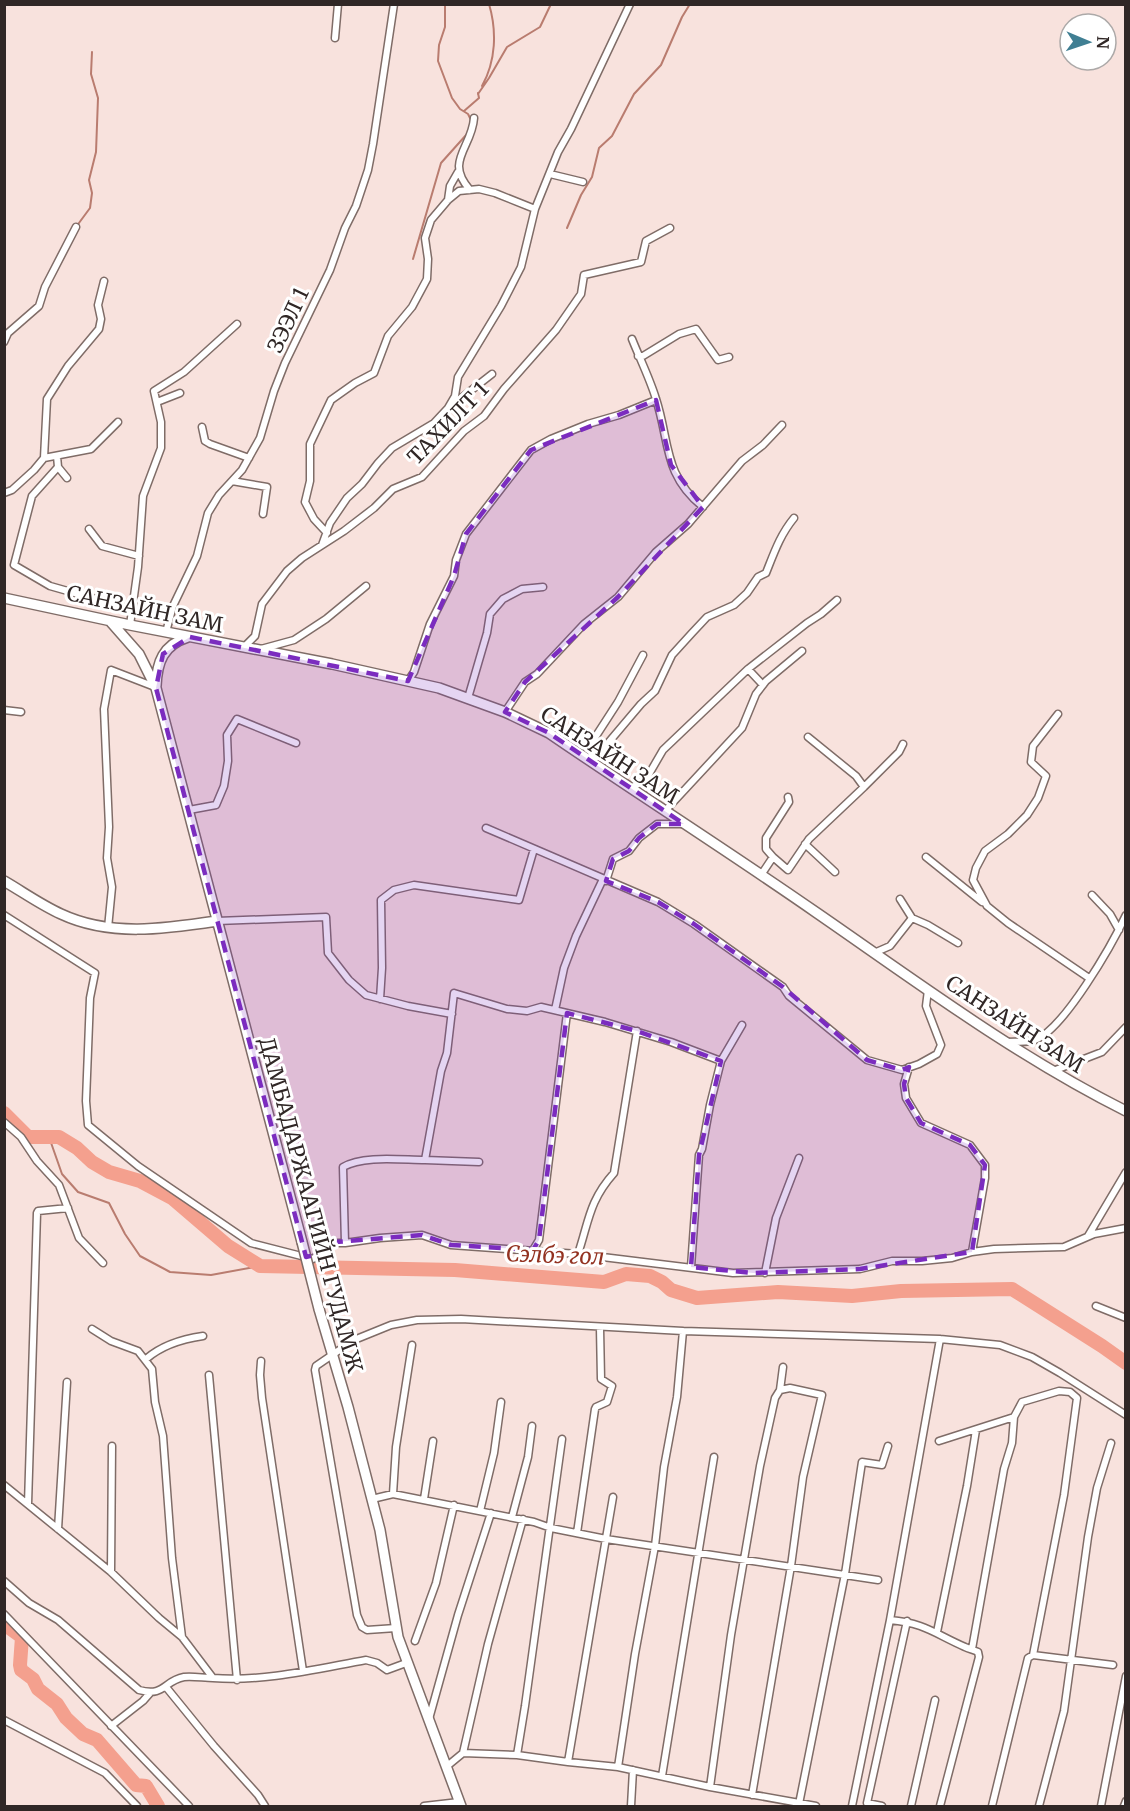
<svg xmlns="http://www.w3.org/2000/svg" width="1130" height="1811" viewBox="0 0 1130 1811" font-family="Merriweather,serif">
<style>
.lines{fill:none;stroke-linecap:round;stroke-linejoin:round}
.stream{stroke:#b97c6f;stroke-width:2}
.river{stroke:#f4a08e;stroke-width:14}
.street-casing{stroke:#7f6c67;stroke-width:9}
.secondary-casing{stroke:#7f6c67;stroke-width:12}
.street{stroke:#fff;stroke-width:6}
.secondary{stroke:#fff;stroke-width:9}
.secondary-bridge-casing{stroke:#7f6c67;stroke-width:12;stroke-linecap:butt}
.secondary-bridge{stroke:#fff;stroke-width:9}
.marked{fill:#7b2cbf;fill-opacity:0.2;stroke:#7b2cbf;stroke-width:4.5;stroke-dasharray:12 8;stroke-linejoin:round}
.labels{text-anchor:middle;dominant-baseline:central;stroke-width:6;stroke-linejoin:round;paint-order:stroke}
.street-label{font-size:21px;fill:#302726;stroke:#fff}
.water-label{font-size:22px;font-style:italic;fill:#933221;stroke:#fff}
</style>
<rect width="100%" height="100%" fill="#f8e2dd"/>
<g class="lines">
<path class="stream" d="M445,4V27L439,45L438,61L452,98L460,109L468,114L472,122
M482,86C496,61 497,31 489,4
M478,94L489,78L507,47L540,27L551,4
M464,111L479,98L478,93
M76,227L90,208L92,193L89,180L96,152L98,98L91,74L92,52
M567,228L581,195L592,177L599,148L612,136L634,94L661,65L682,17L690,4
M413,259L441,163L467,134
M49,1137L62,1174L78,1192L109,1203L125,1234L140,1256L170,1272L211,1275L260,1266"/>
<path class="river" d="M4,1113L28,1137H59L77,1148L92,1162L109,1172L140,1181L172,1198L228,1246L260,1266L455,1270L604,1282L626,1274L650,1276L662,1282L671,1290L697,1298L778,1292L852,1296L901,1291L1012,1289L1102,1346L1126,1363
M4,1624L22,1637L20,1665L21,1670L33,1679L38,1689L57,1704L66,1718L83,1734L97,1740L136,1785L146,1786L158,1806"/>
<g class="street-casing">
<path id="street" d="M335,38L338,4
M550,174L583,182
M470,190C444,161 472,148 474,118
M448,200L450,186L458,172
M632,339C640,359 650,379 656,399C670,442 663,475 703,507
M4,342L8,333L39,306L45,287L76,227
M638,356H643L679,334L696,329L718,360L729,357
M157,402L180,393
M451,406L492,374
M202,427L205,441L210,444L249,458
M57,456L58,467L67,478
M44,458L91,449L118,422
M58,467L32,496L14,565L50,586L131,609
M232,481L267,487L263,514
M4,493L12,490L34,470L44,458L47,399L68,366L99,329L101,319L98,305L104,281
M89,529L102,546L139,556
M327,533L314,519L305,502L310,481V444L331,400L355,383L374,373L388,336L412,307L427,279L428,259L425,238L431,220L448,200L459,191L479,189L495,193L535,209
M322,545L330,523L347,498L362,484L378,463L392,448L434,423L448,408L455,396L458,377L501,306L521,267L535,209L558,152L571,129L630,4
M130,625L138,567L143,496L161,448V422L154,391L184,372L237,324
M166,632L173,606L197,556L208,513L219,495L242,470L260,438L274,391L285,363L330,270L345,228L356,206L368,170L373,144L394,4
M244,647L255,636L262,604L287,571L302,558L344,531L374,508L393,489L422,477L464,431L484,416L504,389L556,330L581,294L584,275L641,262L646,241L670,228
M261,649L294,640L326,619L366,586
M643,655L618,702L596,736L591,745L592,762L641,704L655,691L672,655L692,633L707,617L734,605L747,593L758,577L766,573C774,553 780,535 794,518
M748,669L763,685
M408,681L414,672L430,624L454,576L456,560L466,534L531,450L551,439L588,424L619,415L656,400
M468,698L487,633L490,614L503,599L522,589L543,587
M4,710L21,712
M505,712L525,682L537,674L584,624L618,597L656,552L688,524L742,461L763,445L782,425
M1058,714L1033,746L1031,762L1046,776L1038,798L1027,815L1008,834L985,851L976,868L973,880L987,906L1008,923L1089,978
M864,787L899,752L903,744
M630,788L645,781L663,750L748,669L807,623L821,614L837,600
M189,810L216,805L224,786L228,761L227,735L237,719L296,743
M665,811L742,728L756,694L766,681L802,651
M486,828L658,902L694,924L783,987L789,996L867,1060L902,1070L919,1064L937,1054L941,1045L926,1006L928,990
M805,844L835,872
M773,857L766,849V838L789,802L788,797
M926,857L982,902
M761,875L773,857L788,870L809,839L864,787L856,776L808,737
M606,881L613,859L629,851L639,838L657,824H684
M1092,895L1110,914L1119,930
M900,899L912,918
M4,915L95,973L90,998L86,1101L88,1125L138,1166L251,1243L313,1259L319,1254L323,1243H345L380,1238L422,1235L451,1245L578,1254C589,1221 589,1201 614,1173L637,1031
M217,921L326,917L328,953L349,980L366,995L408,1006L452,1014
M108,928L112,887L107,858L109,827L104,709L111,670L155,687
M874,953L890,946L912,918L928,925L958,943
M380,999L382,968L381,900L394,890L414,885L519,900L534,849
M555,1010L564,968L576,936L603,879
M1007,1042C1015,1041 1027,1043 1035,1040C1064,1029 1112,945 1126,915
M721,1061L742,1025
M909,1067L904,1084L906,1098L921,1123L970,1145L985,1165V1178L972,1252
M1053,1071L1102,1052L1126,1027
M4,1122L21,1137L37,1161L59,1185L79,1238L103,1263
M425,1160L479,1162
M1088,1236L1126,1172
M345,1243L343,1167C363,1155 402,1160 425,1160L441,1071L447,1053L454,993L507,1009L527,1011L541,1007L605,1022L671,1042L721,1061L710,1105L702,1149L699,1155L691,1267
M533,1250L539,1240L567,1013
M578,1254L733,1273L860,1269L892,1261H922L952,1258L972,1252L994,1249L1064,1247L1094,1234L1126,1228
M765,1273L776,1218L799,1158
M1096,1306L1126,1318
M92,1329L111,1341L138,1351L152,1369L155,1402L163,1436L172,1558L182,1637
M683,1331L940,1339L1000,1345L1032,1357L1060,1373L1126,1415
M940,1339L890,1620C925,1623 935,1634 965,1647C969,1649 974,1650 978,1652L979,1657L940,1806
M146,1359C162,1345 182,1339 203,1336
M261,1361L260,1375L262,1398L303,1671
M209,1375L237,1680
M939,1441L1014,1417L1022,1402L1059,1391L1070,1392L1077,1398L1064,1495L1033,1655L1028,1658L992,1806
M4,1485L111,1572L159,1618L182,1637L213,1678C264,1682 316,1669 366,1660L377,1663L387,1670L406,1663
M393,1494L396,1447L412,1345
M372,1499L393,1494L534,1522L551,1528L606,1539L878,1580
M424,1499L433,1441
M28,1504L37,1213L38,1211L68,1208
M480,1511L494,1453L501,1402
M512,1517L528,1457L532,1426
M58,1529L67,1382
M577,1533L595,1409L596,1407L607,1402L612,1386L601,1379L600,1328
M111,1572L112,1446
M4,1581L29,1603L58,1620L139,1690C165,1697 163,1681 184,1677C193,1676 204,1678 213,1678
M4,1614L189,1806
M396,1628L367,1630L362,1627L357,1615L315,1370L316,1366L354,1340L391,1325L417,1320L461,1319L683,1331L677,1397L664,1467L655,1546L635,1654L618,1767L710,1787L816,1806
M937,1632L967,1486L976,1430
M415,1641L436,1583L454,1505
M972,1649L1004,1469L1012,1443L1014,1417
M1033,1655L1113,1665
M166,1687L214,1746L258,1795L265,1806
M429,1719L458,1615L491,1513
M4,1720L105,1773L137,1806
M111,1726L143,1701L150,1693
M463,1753L488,1644L523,1519
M517,1755L525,1706L562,1439
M568,1762L618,1767
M446,1767L463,1753L517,1755L568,1762L613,1497
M662,1776L714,1457
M710,1787L731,1635L760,1466L775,1398L780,1390L783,1367
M752,1795L791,1566L803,1477L822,1395L790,1388L780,1390
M799,1804L845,1574L862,1462L882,1465L888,1446
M424,1806L459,1802
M631,1806L633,1770
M852,1806L890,1620
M882,1806L867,1803L907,1621
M911,1806L935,1700
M1039,1806L1064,1711L1088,1537L1097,1488L1111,1443
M1101,1806L1126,1676
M1124,1806L1126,1801"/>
</g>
<g class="secondary-casing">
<path id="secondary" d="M4,598L130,625L332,664L439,688L505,712L549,733C638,794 728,851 817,913C917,982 1016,1056 1126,1111
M110,621L139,654L156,688L302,1242
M156,686C157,662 163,645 188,637
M4,881C23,892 41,905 61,914C110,937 164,929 217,921
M319,1309L348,1407L380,1530L398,1637L461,1806"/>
</g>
<use href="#street" class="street"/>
<use href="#secondary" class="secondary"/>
<g class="secondary-bridge-casing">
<path id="secondary-bridge" d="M302,1242L319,1309"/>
</g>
<use href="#secondary-bridge" class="secondary-bridge"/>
</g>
<path class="marked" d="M656,400L671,465L703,507L618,597L525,682L505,712L549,733L684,824H657L639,838L629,851L613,859L606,881L658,902L694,924L783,987L867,1060L902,1070L909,1067L904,1084L906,1098L921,1123L970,1145L985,1165L972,1252L860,1269L753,1273L691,1267L699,1155L721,1061L637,1031L567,1013L539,1240L533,1250L451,1245L422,1235L323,1243L319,1254L306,1257L156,688L163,654L190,637L408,681L454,576L466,534L531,450Z"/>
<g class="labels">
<g class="street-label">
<text transform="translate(288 320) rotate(-65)">ЗЭЭЛ 1</text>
<text transform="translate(448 423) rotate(-46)">ТАХИЛТ 1</text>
<text transform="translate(145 609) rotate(12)">САНЗАЙН ЗАМ</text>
<text transform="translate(610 755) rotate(33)">САНЗАЙН ЗАМ</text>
<text transform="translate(1015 1024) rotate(33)">САНЗАЙН ЗАМ</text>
<text transform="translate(311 1205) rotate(75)">ДАМБАДАРЖААГИЙН ГУДАМЖ</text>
</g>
<g class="water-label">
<text transform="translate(555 1255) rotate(2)">Сэлбэ гол</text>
</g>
</g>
<rect width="1130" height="1811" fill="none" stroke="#302726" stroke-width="12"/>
<g transform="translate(1088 42) rotate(92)"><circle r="28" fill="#ffffff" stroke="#aca9a8" stroke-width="1.5"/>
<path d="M0-4.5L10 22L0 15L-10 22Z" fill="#407f93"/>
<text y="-9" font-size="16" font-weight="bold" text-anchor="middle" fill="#302726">N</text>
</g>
</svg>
